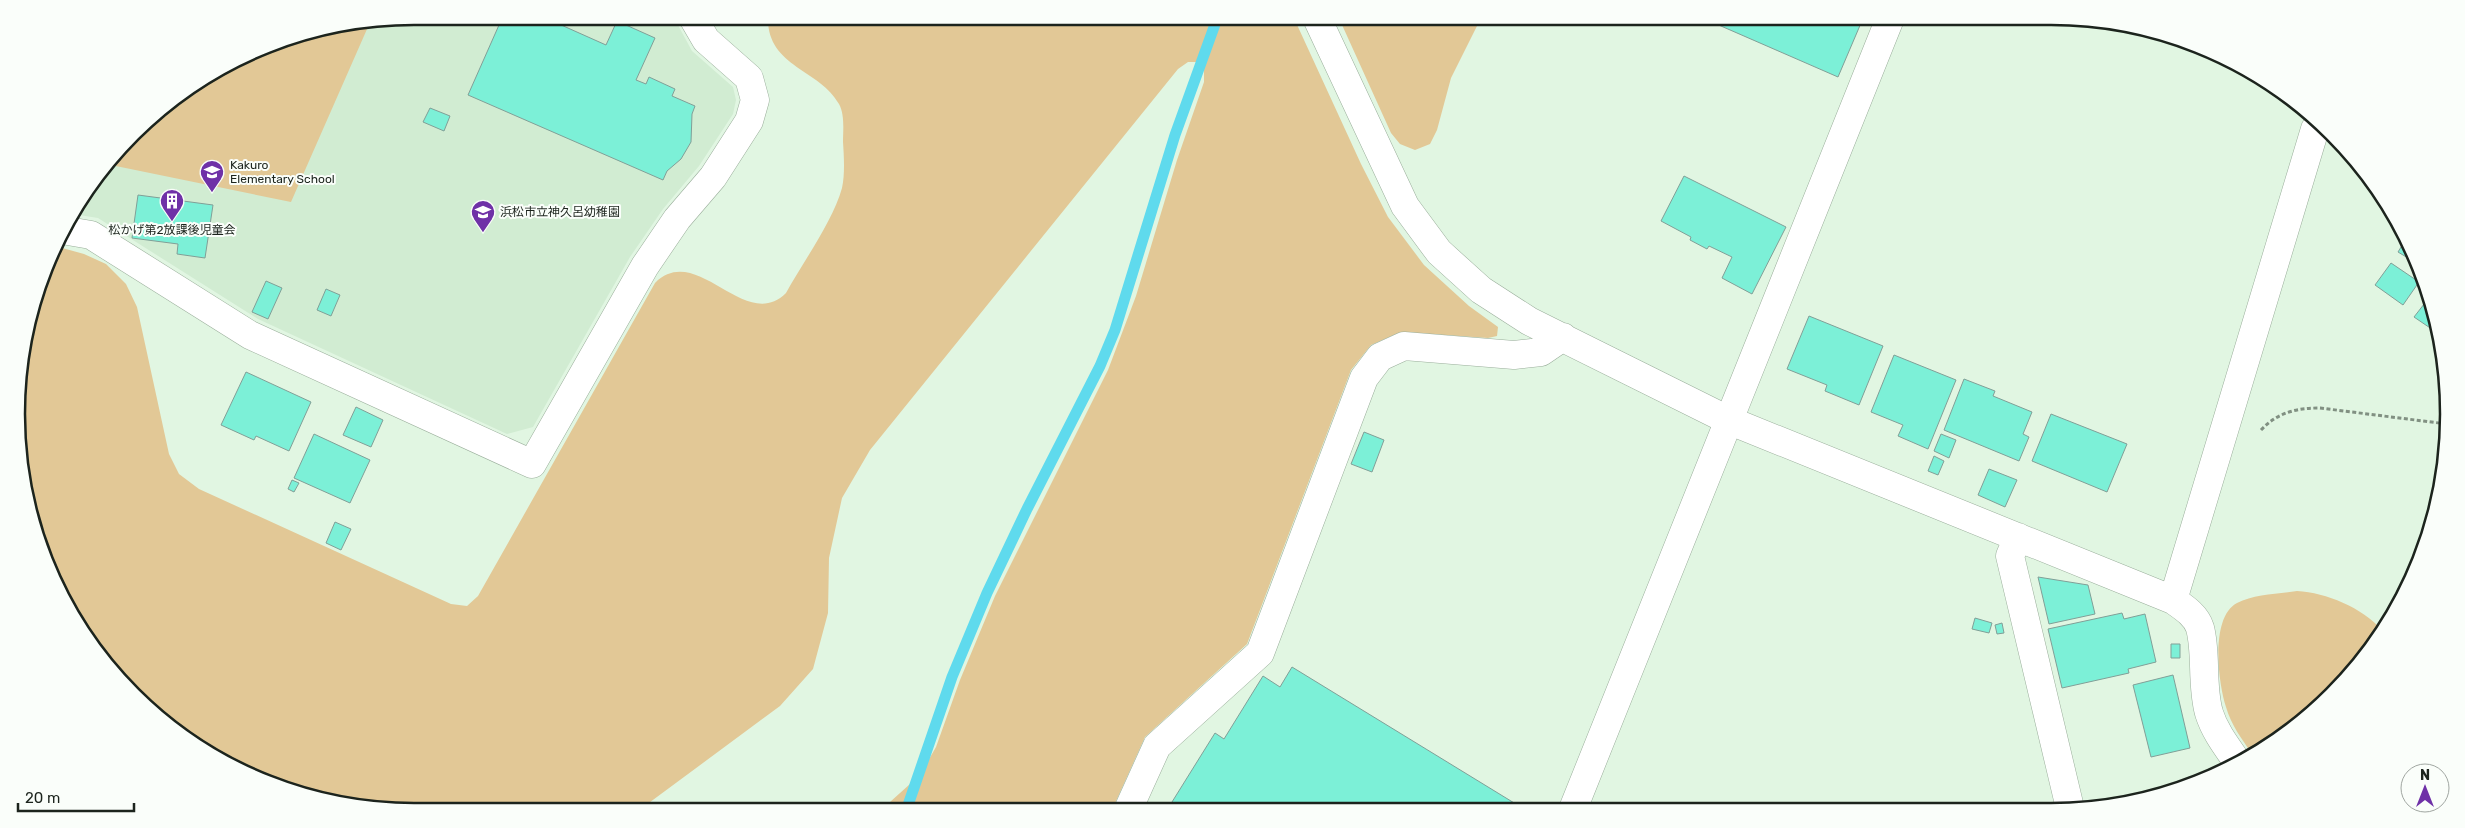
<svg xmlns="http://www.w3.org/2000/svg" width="2465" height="828" viewBox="0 0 2465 828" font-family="Rubik,'Noto Sans JP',sans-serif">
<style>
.built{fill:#d1ecd2}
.green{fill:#e2c896}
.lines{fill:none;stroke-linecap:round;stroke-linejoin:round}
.stream{stroke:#5fdaed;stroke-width:11}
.building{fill:#7cf0d7;stroke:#819f97}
.street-casing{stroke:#9aae9b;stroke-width:29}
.secondary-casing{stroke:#9aae9b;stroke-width:29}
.path{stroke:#819082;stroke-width:3;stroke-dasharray:4 2.5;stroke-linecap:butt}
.street{stroke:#fff;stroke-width:28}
.secondary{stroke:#fff;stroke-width:28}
.labels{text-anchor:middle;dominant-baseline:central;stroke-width:4;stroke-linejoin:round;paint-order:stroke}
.poi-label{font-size:12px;fill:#1c241d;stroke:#fafefa;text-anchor:start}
.rim{fill:none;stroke:#1c241d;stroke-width:2.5}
</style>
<rect width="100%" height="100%" fill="#e1f6e2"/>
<path class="built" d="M414,16H673L692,51L733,87L736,100L733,114L699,166L663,209L630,257L533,427L507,434L258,319L98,218L73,214L99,172L152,115L262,46L337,24Z"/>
<path class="green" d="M768,16H1293L1361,164L1388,217L1424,265L1469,306L1498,327L1497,336L1488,338L1401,332L1371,345L1351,370L1247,644L1145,737L1112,810L880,811L920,775L936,747L960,680L995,596L1108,370L1136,296L1177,160L1204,82V71L1198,62H1188L1178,69L870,450L842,498L829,558L828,613L813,669L780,706L638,811L414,812L311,798L193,745L133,695L83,635L30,517L17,440L20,362L55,246L84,254L106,264L126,284L137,307L169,454L179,474L199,489L451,604L467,606L478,596L655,283C697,241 745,334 786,293C803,262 833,221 842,188C845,174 844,157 843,142C843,131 845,115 839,104C820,69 766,67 768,16Z
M1338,16H1482L1451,78L1437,130L1430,144L1415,150L1400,144L1391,133Z
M371,20L291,202L106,164L152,115L262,46L337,24Z
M2297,591C2327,593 2361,607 2382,630L2313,713L2252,754C2242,739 2231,725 2226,707C2218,683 2210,617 2237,603C2254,594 2278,594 2297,591Z"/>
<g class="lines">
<path class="stream" d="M906,811L952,677L987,593L1027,509L1100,366L1115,330L1175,135L1218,16"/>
</g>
<path class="building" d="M503,16H541L606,45L617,21L655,38L636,80L646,84L649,77L675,89L672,96L695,106L692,114L691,142L681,159L667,171L663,180L468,95Z
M1698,16H1864L1838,77Z
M430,108L450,116L444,131L423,122Z
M1684,176L1786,227L1752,294L1722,278L1732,257L1709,246L1707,249L1690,240L1691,237L1661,221Z
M138,195L213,205L205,258L177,254L178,244L132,238Z
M2406,239L2418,264L2398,252Z
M2391,263L2419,282L2403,305L2375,285Z
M266,281L282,288L268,319L252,312Z
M326,289L340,295L331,316L317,310Z
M2428,299L2431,301L2439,334L2414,317Z
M1809,316L1883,346L1859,405L1825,391L1827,385L1787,369Z
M1894,355L1956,380L1928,449L1898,436L1903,425L1871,412Z
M246,372L311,402L289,451L256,436L254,440L221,425Z
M1964,379L1995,391L1993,396L2032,412L2023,434L2029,437L2019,461L1944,430Z
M356,407L383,420L371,447L343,435Z
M2051,414L2127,444L2107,492L2032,461Z
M1364,432L1384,440L1372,472L1351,464Z
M314,434L370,460L350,503L294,478Z
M1941,434L1956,440L1949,458L1934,451Z
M1934,456L1944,461L1938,475L1928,471Z
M1989,469L2017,480L2005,507L1978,495Z
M292,480L299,483L294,492L288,489Z
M335,522L351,529L341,550L326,543Z
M2038,577L2088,585L2095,614L2049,624Z
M2122,613L2124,619L2145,614L2156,662L2128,669L2129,673L2062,688L2048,629Z
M1975,618L1992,623L1989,633L1972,629Z
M2002,623L2004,633L1997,634L1995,625Z
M2171,644H2180V658H2171Z
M1292,667L1524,809L1167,810L1215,733L1224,739L1263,676L1280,687Z
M2173,675L2190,748L2151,757L2133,685Z"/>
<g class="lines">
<g class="street-casing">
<path id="street" d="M1316,16L1405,206L1439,252L1481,290L1529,321L1728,420L2173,600C2183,607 2196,615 2200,628C2207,654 2201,685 2209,713C2215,732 2227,747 2238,763
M62,230L91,235L250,335L532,464L645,266L677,219L713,177L749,121L755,100L749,78L706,40L692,16
M2018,537L2010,556L2070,808
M2173,600L2315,129L2319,123
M1128,810L1157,746L1260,653L1364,378L1380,357L1404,346L1514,355L1541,352L1563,337"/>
</g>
<g class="secondary-casing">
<path id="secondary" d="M1573,809L1891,16"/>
</g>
<path class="path" d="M2261,430C2278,412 2297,408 2320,408L2447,424"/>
<use href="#street" class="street"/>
<use href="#secondary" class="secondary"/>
</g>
<defs>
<g id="school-pin" transform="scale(1.25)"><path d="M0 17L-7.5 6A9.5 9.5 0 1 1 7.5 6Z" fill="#6f31a7" stroke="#fafefa"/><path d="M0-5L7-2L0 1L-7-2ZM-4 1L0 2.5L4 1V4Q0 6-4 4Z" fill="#fff"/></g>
<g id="building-pin" transform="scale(1.25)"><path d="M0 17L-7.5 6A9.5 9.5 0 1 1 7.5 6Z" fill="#6f31a7" stroke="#fafefa"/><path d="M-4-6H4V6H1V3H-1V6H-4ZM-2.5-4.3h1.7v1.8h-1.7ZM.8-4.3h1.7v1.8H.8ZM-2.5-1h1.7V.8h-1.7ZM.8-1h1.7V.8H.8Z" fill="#fff"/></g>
</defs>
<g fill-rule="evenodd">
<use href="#school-pin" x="212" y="172"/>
<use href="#building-pin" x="172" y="201"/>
<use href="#school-pin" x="483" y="212"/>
</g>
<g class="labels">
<g class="poi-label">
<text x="230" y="165">Kakuro<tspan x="230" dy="14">Elementary School</tspan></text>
<text x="500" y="212">浜松市立神久呂幼稚園</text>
<text x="172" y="230" text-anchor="middle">松かげ第2放課後児童会</text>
</g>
</g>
<path d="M0 0H2465V828H0ZM414 25H2051A389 389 0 0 1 2440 414V414A389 389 0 0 1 2051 803H414A389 389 0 0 1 25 414V414A389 389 0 0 1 414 25Z" fill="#fafefa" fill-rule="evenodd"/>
<path class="rim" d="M414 25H2051A389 389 0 0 1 2440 414V414A389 389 0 0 1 2051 803H414A389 389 0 0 1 25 414V414A389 389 0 0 1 414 25Z"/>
<g transform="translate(2425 788)"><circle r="24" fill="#fafefa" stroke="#a1a7a2"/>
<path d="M0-4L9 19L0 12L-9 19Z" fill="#6f31a7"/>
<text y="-8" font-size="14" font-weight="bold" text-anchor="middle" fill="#1c241d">N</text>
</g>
<path d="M18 803v8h116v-8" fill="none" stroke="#1c241d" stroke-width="2.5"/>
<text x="25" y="803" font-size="15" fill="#1c241d" stroke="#fafefa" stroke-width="4" paint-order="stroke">20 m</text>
</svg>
